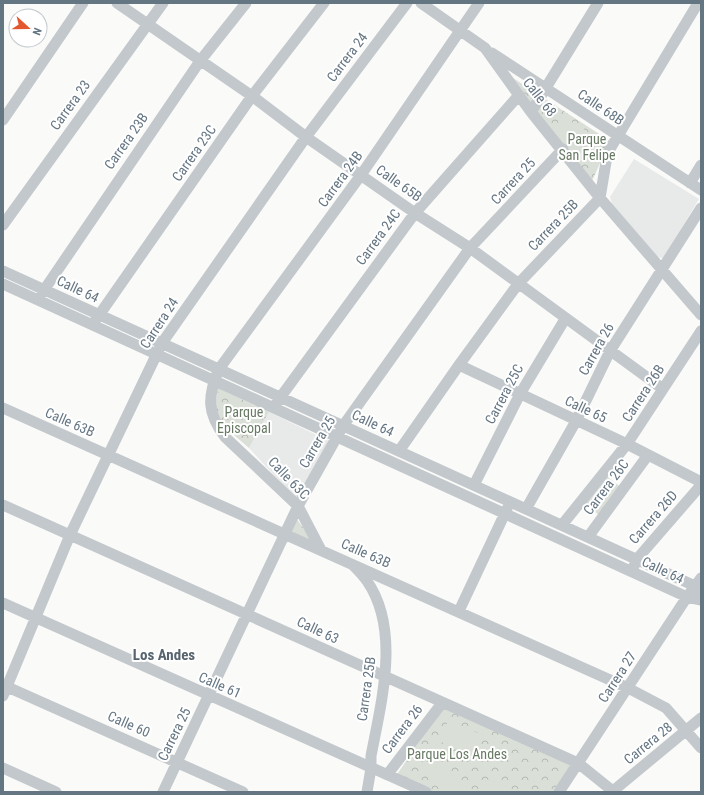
<svg xmlns="http://www.w3.org/2000/svg" width="704" height="795" viewBox="0 0 704 795" font-family="'Roboto Condensed',sans-serif">
<style>
.built{fill:#e8e9e9}
.forest{fill:url(#forest-crowns)}
.garden{fill:#dadfd7}
.lines{fill:none;stroke-linecap:round;stroke-linejoin:round}
.minor{stroke:#c3c8cc;stroke-width:11}
.labels{text-anchor:middle;dominant-baseline:central;stroke-width:4;stroke-linejoin:round;paint-order:stroke}
.street-label{font-size:14px;fill:#657683;stroke:#fff}
.park-label{font-size:14px;fill:#687a64;stroke:#fff}
.neighbourhood-label{font-size:15px;font-weight:bold;fill:#57646e;stroke:#fff}
</style>
<defs>
<pattern id="forest-crowns" width="20" height="18" patternUnits="userSpaceOnUse"><rect width="20" height="18" fill="#dadfd7"/><path d="M2 6a3 3 0 1 1 6 0M12 15a3 3 0 1 1 6 0" fill="none" stroke="#b4b9b4"/></pattern>
</defs>
<rect width="100%" height="100%" fill="#fafaf8"/>
<path class="built" d="M634,159L699,199L663,259L657,256L612,204L610,197Z
M269,412L329,441L296,499L249,448Z"/>
<path class="forest" d="M513,78L610,141L592,181L543,120Z
M218,388L269,412L249,448L220,423L215,408Z
M605,475L622,488L600,516L583,502Z
M296,518L314,542L288,532Z
M443,706L572,764L553,792H433L396,776Z"/>
<path class="garden" d="M562,116L585,130L576,144L553,130Z
M448,721L483,735L474,756L439,741Z
M433,767C445,767 456,777 461,787L458,792C445,792 433,788 428,774Z
M486,779L517,792H481Z"/>
<g class="lines">
<path class="minor" d="M117,3L252,96L306,137L415,213L470,248L663,389
M421,3L485,48L531,112L600,198L701,315
M492,53L701,190
M531,112L598,3
M3,120L83,3
M690,183L701,165
M3,225L163,3
M3,271L695,586L701,600
M3,284L687,597L701,600
M40,296L200,61L246,3
M95,321L252,96L324,3
M459,365L627,444L701,482
M277,402L415,213L519,95
M3,408L628,688L666,708L701,748
M399,451L459,365L518,284L600,198L606,162L610,149L698,3
M474,485L520,394L565,319
M3,505L578,763L614,792
M526,509L576,421L610,351L701,208
M562,525L627,444L701,331
M588,537L648,455
M321,550L298,506L225,437C207,413 207,397 219,369L361,175L479,3
M353,565C358,570 363,575 367,581C401,630 381,703 371,756V768L367,792
M634,566L637,559L701,485
M3,603L426,792
M459,611L507,509
M3,685L243,792
M3,696L70,535L162,343L306,137L407,3
M3,768L56,792
M387,775L442,703
M613,791L701,718
M163,792L298,506L343,426L470,248L563,149
M559,792L687,597L701,578"/>
</g>
<g class="labels">
<g class="street-label">
<text transform="translate(347 57) rotate(-53)">Carrera 24</text>
<text transform="translate(540 97) rotate(52)">Calle 68</text>
<text transform="translate(70 105) rotate(-54)">Carrera 23</text>
<text transform="translate(601 107) rotate(34)">Calle 68B</text>
<text transform="translate(126 141) rotate(-55)">Carrera 23B</text>
<text transform="translate(194 153) rotate(-55)">Carrera 23C</text>
<text transform="translate(340 179) rotate(-54)">Carrera 24B</text>
<text transform="translate(513 181) rotate(-47)">Carrera 25</text>
<text transform="translate(399 183) rotate(35)">Calle 65B</text>
<text transform="translate(553 225) rotate(-46)">Carrera 25B</text>
<text transform="translate(378 237) rotate(-54)">Carrera 24C</text>
<text transform="translate(78 289) rotate(25)">Calle 64</text>
<text transform="translate(159 323) rotate(-57)">Carrera 24</text>
<text transform="translate(596 349) rotate(-61)">Carrera 26</text>
<text transform="translate(643 393) rotate(-57)">Carrera 26B</text>
<text transform="translate(504 394) rotate(-62)">Carrera 25C</text>
<text transform="translate(586 409) rotate(25)">Calle 65</text>
<text transform="translate(70 422) rotate(24)">Calle 63B</text>
<text transform="translate(373 423) rotate(25)">Calle 64</text>
<text transform="translate(317 442) rotate(-60)">Carrera 25</text>
<text transform="translate(289 478) rotate(46)">Calle 63C</text>
<text transform="translate(606 487) rotate(-53)">Carrera 26C</text>
<text transform="translate(653 517) rotate(-49)">Carrera 26D</text>
<text transform="translate(366 553) rotate(24)">Calle 63B</text>
<text transform="translate(663 570) rotate(25)">Calle 64</text>
<text transform="translate(318 630) rotate(25)">Calle 63</text>
<text transform="translate(617 677) rotate(-57)">Carrera 27</text>
<text transform="translate(220 685) rotate(24)">Calle 61</text>
<text transform="translate(366 689) rotate(-82)">Carrera 25B</text>
<text transform="translate(129 724) rotate(24)">Calle 60</text>
<text transform="translate(402 729) rotate(-53)">Carrera 26</text>
<text transform="translate(174 734) rotate(-64)">Carrera 25</text>
<text transform="translate(648 743) rotate(-39)">Carrera 28</text>
</g>
<g class="park-label">
<text x="587" y="139">Parque<tspan x="587" dy="16">San Felipe</tspan></text>
<text x="244" y="412">Parque<tspan x="244" dy="16">Episcopal</tspan></text>
<text x="457" y="754">Parque Los Andes</text>
</g>
<g class="neighbourhood-label">
<text x="164" y="655">Los Andes</text>
</g>
</g>
<rect width="704" height="795" fill="none" stroke="#657683" stroke-width="8"/>
<g transform="translate(28 28) rotate(111)"><circle r="19" fill="#ffffff" stroke="#c1c8cd"/>
<path d="M0-3L7 15L0 10L-7 15Z" fill="#e4572e"/>
<text y="-6" font-size="11" font-weight="bold" text-anchor="middle" fill="#657683">N</text>
</g>
</svg>
